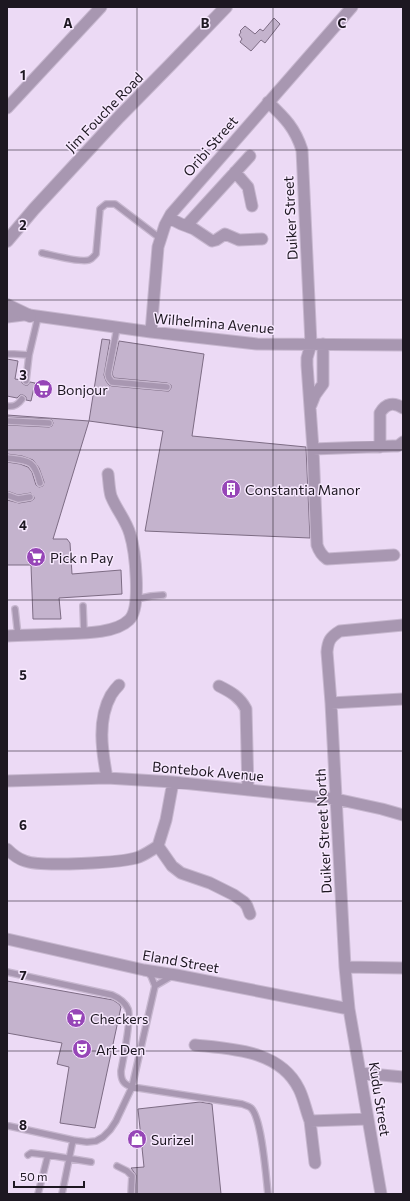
<svg xmlns="http://www.w3.org/2000/svg" width="410" height="1201" viewBox="0 0 410 1201" font-family="Commissioner,sans-serif">
<style>
.building{fill:#c4b3cd;stroke:#7d6c84}
.lines{fill:none;stroke-linecap:round;stroke-linejoin:round}
.service-casing{stroke:#c7b7cf;stroke-width:8}
.minor-casing{stroke:#c7b7cf;stroke-width:13}
.tertiary-casing{stroke:#c7b7cf;stroke-width:14}
.service{stroke:#a897b1;stroke-width:5.5}
.minor{stroke:#a897b1;stroke-width:11}
.tertiary{stroke:#a897b1;stroke-width:12}
.grid{fill:none;stroke:#1d1721;stroke-width:1;stroke-opacity:0.55}
.labels{text-anchor:middle;dominant-baseline:central;stroke-width:3;stroke-linejoin:round;paint-order:stroke}
.street-label{font-size:14px;fill:#1d1721;stroke:#f7e8fe}
.poi-label{font-size:14px;fill:#1d1721;stroke:#f7e8fe;text-anchor:start}
.grid-label{font-size:13px;text-anchor:middle;font-weight:bold;fill:#1d1721;stroke:#f7e8fe;stroke-width:3;stroke-linejoin:round;paint-order:stroke}
</style>
<rect width="100%" height="100%" fill="#ecdaf5"/>
<path class="building" d="M274,18L280,24L265,43L261,40L251,51L240,42L242,39L239,35L241,32L240,31L245,26L255,34L260,29L263,31Z
M102,339L110,340L104,375L106,381L109,385L112,386L167,391H169L171,388V385L167,383L114,378L112,374L119,341L204,354L192,436L306,447L310,538L145,531L163,431L89,421Z
M7,359L18,361L15,379L22,380V383L25,385H28L30,382L35,383L31,401L26,400V397L23,395H20L17,398L7,396Z
M7,415L89,421L53,539H67L70,543L72,574L121,570L122,594L59,598L61,619H33L31,565H7V500L19,503L31,501L34,499V497L31,493L18,495L7,491V462L20,464L28,467L32,472L36,485L39,487L43,486L44,482L39,468L33,460L22,456L7,454V425L49,427L52,426L53,423L52,420L49,419L7,417Z
M7,981L113,1000L119,1004L121,1007L95,1128L60,1123L69,1067L57,1064L62,1043L7,1033Z
M200,1102L212,1104L221,1194H135L136,1175L131,1168L144,1167L138,1109Z"/>
<g class="lines">
<g class="service-casing">
<path id="service" d="M42,253C52,255 80,263 89,260C92,259 94,256 96,254L100,209L106,204H115L161,239
M117,328L108,374L109,378L112,382L167,387
M7,354H14L29,355L38,317
M26,381L29,355
M7,406C14,407 18,405 22,399
M7,421L49,423
M7,458C30,461 34,460 40,483
M7,495L18,499L30,497
M136,599L151,596L163,595
M83,606L84,633
M15,609L18,636
M7,972L112,995C119,998 125,1002 128,1009C132,1017 123,1060 121,1071C121,1080 123,1084 132,1087L242,1104C244,1105 249,1106 251,1108C262,1118 266,1177 268,1194
M155,986L172,976
M9,1126L73,1140
M28,1155L31,1153L48,1155L38,1194
M48,1155L91,1162
M117,1166L127,1171L132,1176L131,1194
M62,1194L73,1140L87,1142L96,1141L103,1137L110,1130L116,1121L132,1087L155,986L151,976L147,972"/>
</g>
<g class="minor-casing">
<path id="minor" d="M268,102C285,118 295,128 302,150L311,344L307,358V365L313,449L317,545C319,551 321,555 327,559L394,555
M7,108L101,7
M235,172L248,187L252,206
M169,218L181,224L194,229L212,241L216,240L225,234L239,240L262,239
M186,226L250,156
M22,314L151,332L257,344L403,345
M7,317L23,315
M151,332L158,247L165,225L171,214L352,7
M311,405L315,395L323,384V344
M380,447V413C386,403 394,402 403,408
M313,449L393,446H398L403,442
M7,636C23,635 40,635 56,634C76,633 114,635 129,620C142,608 135,550 130,534C126,520 116,509 111,496C109,489 109,481 108,474
M219,686C231,692 240,697 246,709L248,790
M331,703L403,699
M107,778C102,751 97,720 111,695C113,692 116,688 119,685
M7,781L107,778L173,782L336,799L382,809L403,815
M158,846L172,866L181,873L210,883L234,895L244,902L247,906L250,914
M7,849C12,854 18,859 25,861C40,867 123,863 139,857C146,854 152,850 158,846L166,820L173,782
M7,939L144,970L176,975L349,1009
M345,967L403,968
M195,1045C232,1049 280,1050 299,1089C304,1099 306,1111 310,1121
M360,1073L403,1077
M315,1163L310,1121L368,1119
M381,1194L349,1009L345,967L331,703L327,652C328,641 330,637 340,631L403,625"/>
</g>
<g class="tertiary-casing">
<path id="tertiary" d="M7,241L34,209L119,117L171,64L226,7
M7,305L30,316"/>
</g>
<use href="#service" class="service"/>
<use href="#minor" class="minor"/>
<use href="#tertiary" class="tertiary"/>
</g>
<path class="grid" d="M137,7V1194M273,7V1194M7,150H403M7,300H403M7,450H403M7,600H403M7,751H403M7,901H403M7,1051H403"/>
<defs>
<g id="supermarket-disc" transform="scale(1)"><circle r="9.5" fill="#9646b7" stroke="#f7e8fe"/><path d="M-6-5.5h2.5l.6 2H6L4.5 2H-2.5L-4.4-4H-6ZM-1.5 3.2a1.3 1.3 0 1 0 .1 0ZM3 3.2a1.3 1.3 0 1 0 .1 0Z" fill="#fff"/></g>
<g id="building-disc" transform="scale(1)"><circle r="9.5" fill="#9646b7" stroke="#f7e8fe"/><path d="M-4-6H4V6H1V3H-1V6H-4ZM-2.5-4.3h1.7v1.8h-1.7ZM.8-4.3h1.7v1.8H.8ZM-2.5-1h1.7V.8h-1.7ZM.8-1h1.7V.8H.8Z" fill="#fff"/></g>
<g id="theatre-disc" transform="scale(1)"><circle r="9.5" fill="#9646b7" stroke="#f7e8fe"/><path d="M-5-5.5Q0-4 5-5.5V0Q5 5 0 6Q-5 5-5 0ZM-3.3-2.5H-1v1.5H-3.3ZM1-2.5H3.3v1.5H1ZM-2.8 1Q0 5.5 2.8 1Z" fill="#fff"/></g>
<g id="shop-disc" transform="scale(1)"><circle r="9.5" fill="#9646b7" stroke="#f7e8fe"/><path d="M-5-2.5h2.3a2.7 3.5 0 0 1 5.4 0H5L5.5 6h-11ZM-1.5-2.5h3a1.5 2.3 0 0 0-3 0Z" fill="#fff"/></g>
</defs>
<g fill-rule="evenodd">
<use href="#supermarket-disc" x="43" y="389"/>
<use href="#building-disc" x="231" y="489"/>
<use href="#supermarket-disc" x="36" y="557"/>
<use href="#supermarket-disc" x="76" y="1018"/>
<use href="#theatre-disc" x="82" y="1049"/>
<use href="#shop-disc" x="137" y="1139"/>
</g>
<g class="labels">
<g class="street-label">
<text transform="translate(104 112) rotate(-46)">Jim Fouche Road</text>
<text transform="translate(210 146) rotate(-49)">Oribi Street</text>
<text transform="translate(290 218) rotate(-93)">Duiker Street</text>
<text transform="translate(214 323) rotate(5)">Wilhelmina Avenue</text>
<text transform="translate(208 771) rotate(5)">Bontebok Avenue</text>
<text transform="translate(323 831) rotate(-93)">Duiker Street North</text>
<text transform="translate(181 961) rotate(10)">Eland Street</text>
<text transform="translate(380 1099) rotate(81)">Kudu Street</text>
</g>
<g class="poi-label">
<text x="57" y="389">Bonjour</text>
<text x="245" y="489">Constantia Manor</text>
<text x="50" y="557">Pick n Pay</text>
<text x="90" y="1018">Checkers</text>
<text x="96" y="1049">Art Den</text>
<text x="151" y="1139">Surizel</text>
</g>
</g>
<g class="grid-label">
<text x="68" y="28">A</text>
<text x="205" y="28">B</text>
<text x="342" y="28">C</text>
<text x="23" y="80">1</text>
<text x="23" y="230">2</text>
<text x="23" y="380">3</text>
<text x="23" y="530">4</text>
<text x="23" y="680">5</text>
<text x="23" y="830">6</text>
<text x="23" y="980">7</text>
<text x="23" y="1130">8</text>
</g>
<rect width="410" height="1201" fill="none" stroke="#1d1721" stroke-width="16"/>
<path d="M14 1181v6h70v-6" fill="none" stroke="#1d1721" stroke-width="2"/>
<text x="20" y="1181" font-size="12" fill="#1d1721" stroke="#f7e8fe" stroke-width="3" paint-order="stroke">50 m</text>
</svg>
